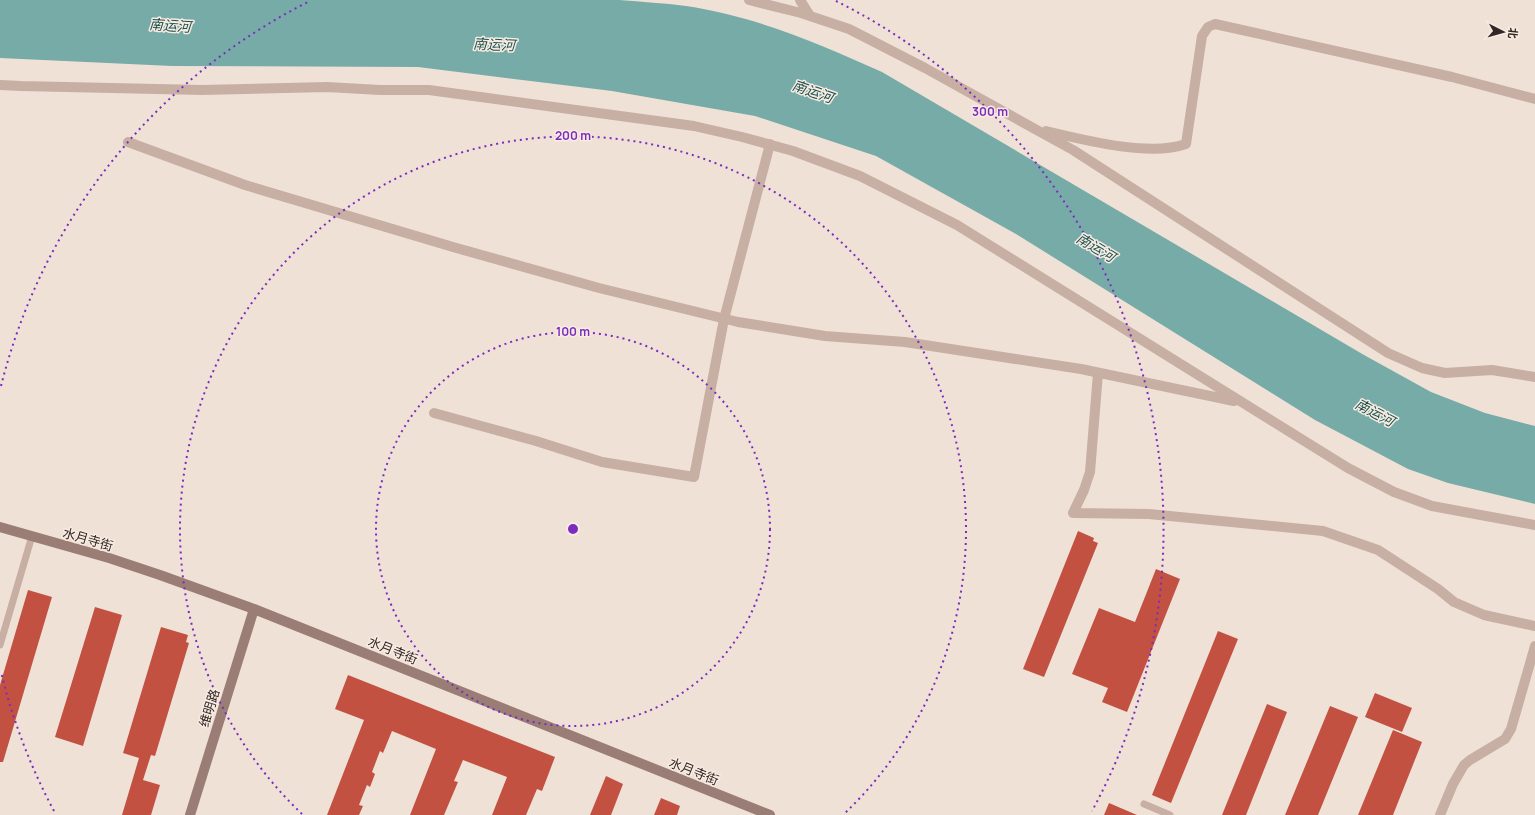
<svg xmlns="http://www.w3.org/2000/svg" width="1535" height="815" viewBox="0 0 1535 815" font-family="Manrope,'Noto Sans SC',sans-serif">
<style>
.water{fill:#77aba7}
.building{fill:#c25142}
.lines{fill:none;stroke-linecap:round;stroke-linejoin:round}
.lane{stroke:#c7afa3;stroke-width:7}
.street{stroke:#c7afa3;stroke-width:10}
.secondary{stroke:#9a7e75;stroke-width:10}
.ring{fill:none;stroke:#7b2cbf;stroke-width:2;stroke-dasharray:2 4}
.labels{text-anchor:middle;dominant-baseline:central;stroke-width:3;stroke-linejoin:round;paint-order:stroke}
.street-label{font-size:13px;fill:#322725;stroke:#f8ebe2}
.water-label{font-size:14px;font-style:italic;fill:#1c524f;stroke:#f8ebe2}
.centre{fill:#7b2cbf;stroke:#f8ebe2;stroke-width:2}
.ring-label{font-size:12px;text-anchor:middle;font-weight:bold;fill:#7b2cbf;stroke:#f8ebe2;stroke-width:3;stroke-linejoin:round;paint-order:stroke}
</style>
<rect width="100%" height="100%" fill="#f0e1d7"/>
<path class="water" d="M0,0H619C642,2 664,3 686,6C755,16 819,44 882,72L1364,355L1431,392L1485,413L1535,426V504L1448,483L1408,469L1315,420L1016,234L876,156L755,116L612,91L418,67L172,66L0,58Z"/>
<path class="building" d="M1078,531L1094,538L1093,541L1098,543L1044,677L1023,669Z
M1156,569L1180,579L1127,712L1102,702L1108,688L1072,674L1099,608L1135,622Z
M28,590L52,597L3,762H0V685Z
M95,607L122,615L83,746L55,737Z
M161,627L188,635L186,642L189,643L155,756L151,755L143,780L160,785L151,815H122L139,758L123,753Z
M1218,631L1238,639L1171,803L1152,795Z
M348,675L555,757L542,791L537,789L526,815H492L507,777L463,760L454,781L458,782L444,815H410L436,749L392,731L383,753L380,751L372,772L375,774L370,787L367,785L359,805L363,806L359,815H327L364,720L335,709Z
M1375,693L1412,708L1402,732L1365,717Z
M1267,704L1287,712L1246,815H1222Z
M1330,706L1358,717L1318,815H1285Z
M1393,730L1422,742L1393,815H1358Z
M606,776L623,784L611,815H590Z
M661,798L680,806L677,815H654Z
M1109,803L1137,815H1104Z"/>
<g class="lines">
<path class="lane" d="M0,645L32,536
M1144,804L1170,815"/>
<path class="street" d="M749,0L801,13L849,29L925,68L1073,150L1388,353L1422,368L1445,373L1492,370L1535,377
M800,0L810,16
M0,85L21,86L202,90L327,87L380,90H429L694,126L742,137L793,151L860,176L957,225L1348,468L1394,492L1432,506L1535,525
M1046,131C1084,140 1149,157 1186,144L1202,36L1208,27L1215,24L1452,77L1535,99
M128,142L245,185L453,247L599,288L738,322L825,336L905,342L1081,369L1234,401
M1098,373L1090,472L1084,490L1073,513L1149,514L1323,531L1378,550L1438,589L1454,602L1484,615L1535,626
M434,413L536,441L602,462L694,477L724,319L770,144
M1440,815L1453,784L1464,765L1470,760L1505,739L1511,729L1535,646"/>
<path class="secondary" d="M0,527L109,558L160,575L254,609L770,815
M190,815L254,609"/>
</g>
<g class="ring">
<circle cx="573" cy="529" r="197"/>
<path d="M302 814A393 393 0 1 1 844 814"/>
<path d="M54 811A590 590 0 0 1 1 672M1 386A590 590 0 0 1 310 1M836 1A590 590 0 0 1 1092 811"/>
</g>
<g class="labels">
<g class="street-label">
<text transform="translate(88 539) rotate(16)">水月寺街</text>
<text transform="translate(393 650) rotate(22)">水月寺街</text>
<text transform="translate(209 708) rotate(-73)">维明路</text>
<text transform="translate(694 771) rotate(22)">水月寺街</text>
</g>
<g class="water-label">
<text transform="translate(170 25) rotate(4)">南运河</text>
<text transform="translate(494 44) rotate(3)">南运河</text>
<text transform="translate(813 91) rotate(19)">南运河</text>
<text transform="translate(1096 247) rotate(31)">南运河</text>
<text transform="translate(1375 412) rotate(28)">南运河</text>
</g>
</g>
<circle cx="573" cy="529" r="6" class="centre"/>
<g class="ring-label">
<text x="990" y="116">300 m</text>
<text x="573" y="140">200 m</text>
<text x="573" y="336">100 m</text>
</g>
<g transform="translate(1503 32) rotate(96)" stroke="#f8ebe2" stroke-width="3" paint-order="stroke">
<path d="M0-3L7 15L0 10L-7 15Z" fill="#322725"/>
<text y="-6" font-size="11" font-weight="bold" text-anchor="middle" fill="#322725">北</text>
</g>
</svg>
